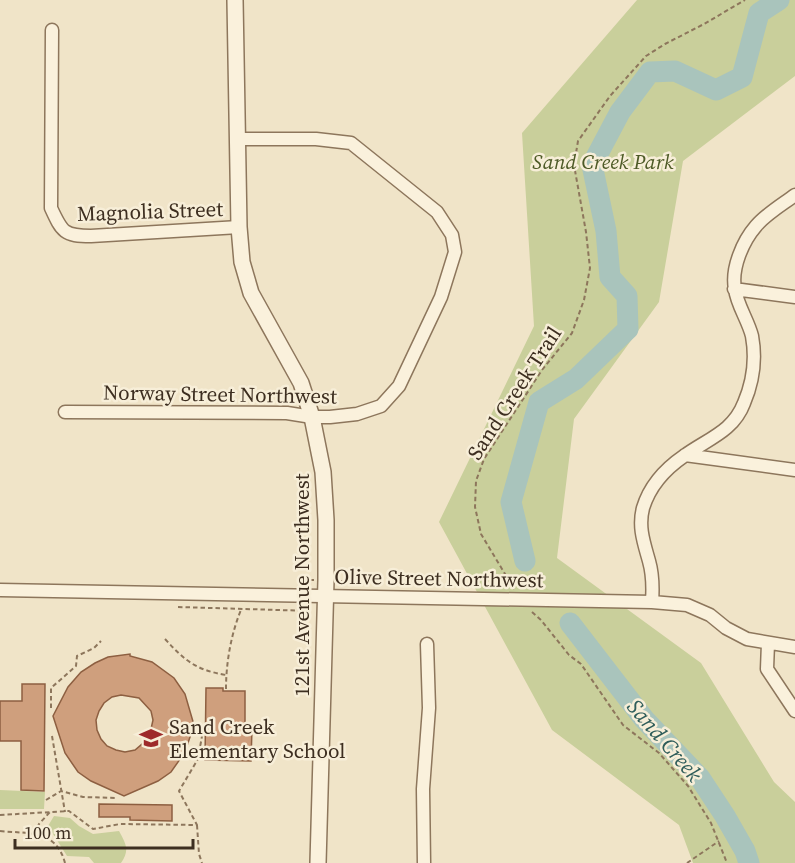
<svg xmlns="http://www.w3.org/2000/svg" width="795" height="863" viewBox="0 0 795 863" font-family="'Source Serif 4',serif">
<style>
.green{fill:#c9cf9b}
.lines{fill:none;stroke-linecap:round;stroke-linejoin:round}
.river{stroke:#a9c4bc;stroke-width:21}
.building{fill:#cf9f7d;stroke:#8d5f41;stroke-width:1.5;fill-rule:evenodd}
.minor-casing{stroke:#8d765c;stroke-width:15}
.tertiary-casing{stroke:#8d765c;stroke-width:18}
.path{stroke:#8d765c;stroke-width:2;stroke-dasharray:4.5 3;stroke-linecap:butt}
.minor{stroke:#faf1dc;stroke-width:12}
.tertiary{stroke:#faf1dc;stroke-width:15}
.labels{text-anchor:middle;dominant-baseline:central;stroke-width:5;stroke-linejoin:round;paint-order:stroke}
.park-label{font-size:21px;font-style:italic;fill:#4d5a26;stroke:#f7eed8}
.street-label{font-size:21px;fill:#3d2e20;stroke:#f7eed8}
.poi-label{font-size:21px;fill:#3d2e20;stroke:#f7eed8;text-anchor:start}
.water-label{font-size:22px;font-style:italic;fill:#2f5d5a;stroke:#f7eed8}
</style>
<rect width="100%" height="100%" fill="#f0e4c8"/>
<path class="green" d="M637,0H795V76L683,161L659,302L574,419L557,558L701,663L774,782L795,802V863H693L679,825L552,730L439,522L534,326L522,133Z
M0,790L45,792L44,809H0Z
M54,816L70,818L79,826L93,834L119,831C126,844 130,850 121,863H94L89,857L67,856L48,826Z"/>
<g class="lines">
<path class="river" d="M525,561L511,502L539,402L576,379L628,329L627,296L610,277L606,231L592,165L620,112L650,72L675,71L716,90L742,77L759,13L779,0
M570,623L644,719L700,778L725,816L745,851L749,863"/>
</g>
<path class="building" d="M130,654V656L152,662L174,678L185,694L194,725L185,752L171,772L158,781L124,796L91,781L78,772L65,753L53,716L68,687L81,672L95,663L108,657ZM121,695L139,698L151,711L153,720L149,738L135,750L125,752L116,750L107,746L101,739L97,730L96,720L99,711L104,703L112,697Z
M22,684H45L44,791L21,790V741H0V701H22Z
M206,688H223V691H245V727L252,728L251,761L205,760Z
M99,804L172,805V821L130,820V817H99Z"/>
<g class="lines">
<g class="minor-casing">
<path id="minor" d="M52,30L51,208C62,232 64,236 91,236L239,227
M734,289L795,297
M65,412L287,413L312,417H330L357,414L381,406L399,386L441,297L455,252L452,235L437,212L351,143L316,139H238
M685,455L795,470
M0,590L652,602L687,605L710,615L726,628L747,639L795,647
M652,602C653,588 653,575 649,561C644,543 638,527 643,508C650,485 665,469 684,456C707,439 733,432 744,403C753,382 756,358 752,336C748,320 737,305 735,289C731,268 743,241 756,226C766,214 783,204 795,195
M768,643L767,669L795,711
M424,863L423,789L429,708L427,644"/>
</g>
<g class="tertiary-casing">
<path id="tertiary" d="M235,0L239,227L242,262L251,293L301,383L312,417L323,472L326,520V580L318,863"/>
</g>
<path class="path" d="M338,581H346V586
M306,584V580H314
M514,589L481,534L475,507L476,481L484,459L542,370L572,333L584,300L590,268L586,232L574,165L578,141L610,96L646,56L665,44L704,24L745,0
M178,607L312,611
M532,612L541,620L569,655L581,664L623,725L659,753L688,786L711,823L727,863
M165,639C185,661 196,670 226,675
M226,689C226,663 231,634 241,610
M51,708V688L76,666L77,656L94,648L101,641
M52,736L65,812
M46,800L61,791L83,797L116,798
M0,815L69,811L93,829L120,824L197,825L179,791L198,759L202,736
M197,825L199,854L202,863
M0,831C28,834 56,829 65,863
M34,834L39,824L50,812
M687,863L719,841"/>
<use href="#minor" class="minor"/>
<use href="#tertiary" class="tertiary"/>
</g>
<defs>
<g id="school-bare" transform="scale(1.8)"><path d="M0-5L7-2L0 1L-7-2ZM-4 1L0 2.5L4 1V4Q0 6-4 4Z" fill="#9e2a2b" stroke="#f7eed8" stroke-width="2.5" paint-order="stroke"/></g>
</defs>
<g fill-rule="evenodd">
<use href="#school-bare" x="151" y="738"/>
</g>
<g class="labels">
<g class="park-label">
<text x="603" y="161">Sand Creek Park</text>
</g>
<g class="street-label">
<text transform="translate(150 211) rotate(-2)">Magnolia Street</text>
<text transform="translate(514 393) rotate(-57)">Sand Creek Trail</text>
<text transform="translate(220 394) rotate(1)">Norway Street Northwest</text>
<text transform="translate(439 578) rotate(1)">Olive Street Northwest</text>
<text transform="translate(301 585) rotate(-90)">121st Avenue Northwest</text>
</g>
<g class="poi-label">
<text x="169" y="726">Sand Creek<tspan x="169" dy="24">Elementary School</tspan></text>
</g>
<g class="water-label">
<text transform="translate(665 740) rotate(49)">Sand Creek</text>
</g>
</g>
<path d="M15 839v9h178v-9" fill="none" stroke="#3d2e20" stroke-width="3"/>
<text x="24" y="839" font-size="18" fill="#3d2e20" stroke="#f7eed8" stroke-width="4.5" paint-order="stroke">100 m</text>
</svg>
